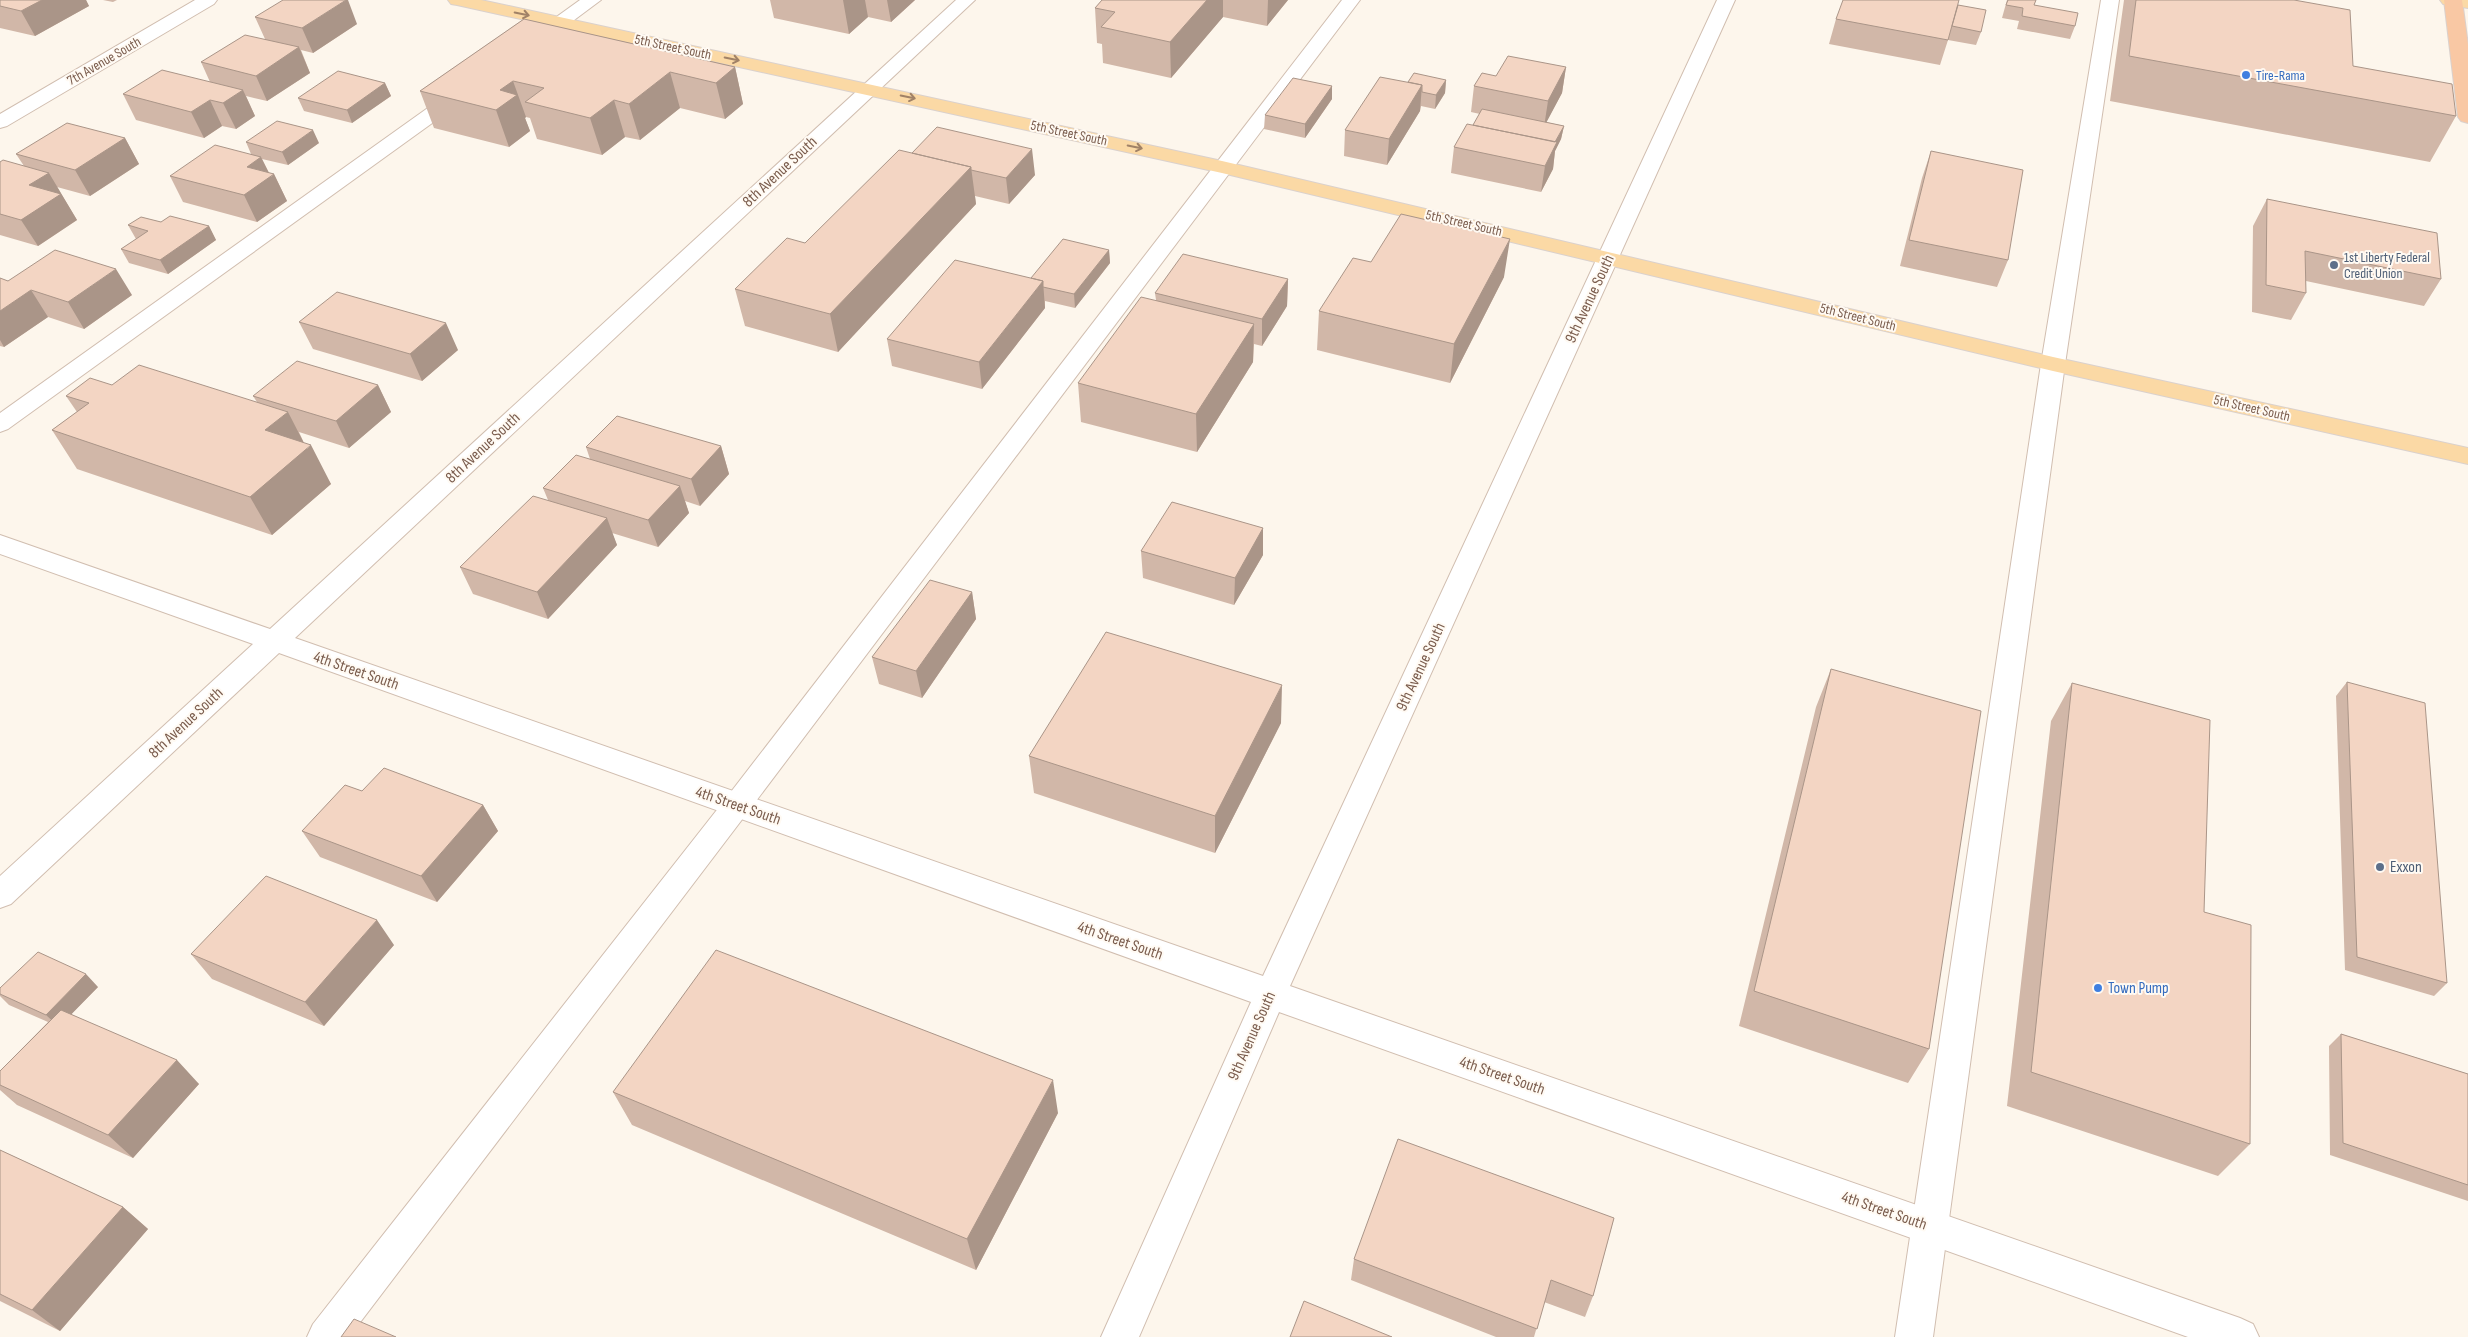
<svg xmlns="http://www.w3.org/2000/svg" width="2468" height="1337" viewBox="0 0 2468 1337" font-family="'Sofia Sans Condensed',sans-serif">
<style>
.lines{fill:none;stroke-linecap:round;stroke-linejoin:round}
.service-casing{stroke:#d1beb0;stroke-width:2}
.minor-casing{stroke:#d1beb0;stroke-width:2}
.primary-casing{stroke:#dad1cd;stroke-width:2}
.trunk-casing{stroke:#dad1cd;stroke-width:2}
.service{fill:#fff;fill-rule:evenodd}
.minor{fill:#fff;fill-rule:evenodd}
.primary{fill:#fbd9a5;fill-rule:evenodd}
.trunk{fill:#f9c8a4;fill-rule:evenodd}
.wall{fill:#d1b7a8}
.shaded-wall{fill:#aa9588}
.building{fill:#f3d5c3;stroke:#aa9588}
.oneway{stroke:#a18267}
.shop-dot{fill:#3f7fe0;stroke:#fffaf3;stroke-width:2}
.service-dot{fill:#5c6f8a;stroke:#fffaf3;stroke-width:2}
.labels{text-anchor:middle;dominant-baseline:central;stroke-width:4;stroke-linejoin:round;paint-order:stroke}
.far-street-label{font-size:14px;fill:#7a5c4d;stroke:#fffaf3}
.far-shop-label{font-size:14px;fill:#366cbe;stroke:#fffaf3;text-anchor:start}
.far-service-label{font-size:14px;fill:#4e5e75;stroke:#fffaf3;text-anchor:start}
.street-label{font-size:16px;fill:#7a5c4d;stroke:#fffaf3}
.service-label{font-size:16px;fill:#4e5e75;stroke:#fffaf3;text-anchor:start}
.shop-label{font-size:16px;fill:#366cbe;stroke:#fffaf3;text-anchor:start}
</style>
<rect width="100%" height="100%" fill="#fdf6ec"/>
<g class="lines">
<g class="service-casing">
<path id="service" d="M580,0H601L542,44H530L527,40L530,36Z
M1342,0H1360L747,813L349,1337H307L313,1324L727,797Z
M2101,0H2119L2065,364L1933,1337H1895L2041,364Z
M460,88L467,90L470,94L467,98L8,429L0,432V413L453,90Z"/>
</g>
<g class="minor-casing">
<path id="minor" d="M195,0H217L214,4L7,126L0,128V114Z
M956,0H975L295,638L1263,976L1717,0H1735L1290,986L2240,1318L2253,1324L2259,1337H2188L1279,1012L1139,1337H1101L1251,1002L279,653L11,904L0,908V876L253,644L0,554V535L270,629Z"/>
</g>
<g class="primary-casing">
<path id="primary" d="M448,0H481L1222,161L2053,357L2468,448V464L2053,371L1222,173L457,5L451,4Z
M2440,0H2468V8L2443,4Z"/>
</g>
<g class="trunk-casing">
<path id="trunk" d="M2444,0H2462L2468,45V123L2461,121L2458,117Z"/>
</g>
<use href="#service" class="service"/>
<use href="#minor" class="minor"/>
<use href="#primary" class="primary"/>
<use href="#trunk" class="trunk"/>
</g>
<path class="wall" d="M0,0H86L89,6L35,36L0,28Z
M103,0H117L113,2Z
M770,0H915L891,22L868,17L849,34L774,18Z
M1102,0H1288L1267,26L1223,17L1171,78L1103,63L1102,44L1097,43L1095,8Z
M2007,0H2036L2034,5L2075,26L2070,39L2017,29L2019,21L2002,18Z
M2124,0H2294L2353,66L2456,116L2430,162L2110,101Z
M1958,5L1981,32L1976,45L1948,40L1940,65L1829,44L1836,19Z
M255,17L357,24L313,53L301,50L310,73L267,101L246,96L255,116L236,129L222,126L204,138L136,120L123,94L210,82L201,62L265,39Z
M524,19L735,67L743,104L725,119L680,108L640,140L625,137L602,155L537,139L530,118L526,117L525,118L530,131L509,147L434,128L420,91Z
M1566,67L1562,93L1546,122L1564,126L1561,139L1555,151L1553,169L1541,192L1451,173L1454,147L1473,125L1480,114L1471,112L1474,86L1496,76Z
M1446,80L1445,93L1435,109L1421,106L1420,111L1387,165L1344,156L1345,130L1408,82Z
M385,83L391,96L352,123L304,111L298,98Z
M1332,86V99L1305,138L1264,129L1265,115Z
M125,138L139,164L90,196L57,187L77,220L38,246L0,235V162L24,166L16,154Z
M246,142L319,143L288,165L262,159L269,173L274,174L287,201L257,222L183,202L170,176L251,154Z
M1931,151L2008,260L1997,287L1900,266L1922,178Z
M912,153L1035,175L1009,204L975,196L976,204L838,352L745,326L735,289L805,243Z
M2267,199L2441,279L2424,306L2306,281V293L2291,320L2252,312L2253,226Z
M128,225L209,226L216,240L168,274L129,263L121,249L136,239Z
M1109,250L1110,263L1075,308L1045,301V308L982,389L892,366L887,339L1031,278Z
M1371,262L1504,277L1450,383L1317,350L1319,311Z
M0,278L8,281L132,295L84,329L48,317L4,347L0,346Z
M1288,279L1287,306L1262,346L1254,344L1253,362L1197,452L1081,422L1078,383L1156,300L1155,293Z
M299,322L458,350L422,381L313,349Z
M112,385L257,402L253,396L378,385L391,412L349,448L299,432L304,443L331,484L272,535L77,469L52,430L77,412L66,396Z
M721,446L729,474L700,506L685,501L689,513L658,547L612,533L617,545L548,619L473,594L460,567L548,500L543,488L590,459L586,447Z
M1263,528V555L1234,605L1143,578L1141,551Z
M972,592L976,619L922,698L879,684L872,657Z
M1831,669L1929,1049L1908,1083L1739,1026L1816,707Z
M2347,682L2447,983L2434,996L2345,970L2336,696Z
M2072,683L2204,912L2250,1144L2218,1176L2007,1106L2051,721Z
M1281,723L1215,853L1034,793L1029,756Z
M362,791L483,805L498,831L437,902L320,857L302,831Z
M394,945L324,1026L212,979L191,954Z
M98,987L71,1014L199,1084L133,1158L17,1105L0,1090V1071L48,1022L9,1005L0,996V988Z
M2341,1034L2468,1074V1201L2330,1155L2329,1046Z
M613,1092L1058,1113L976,1270L632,1125Z
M0,1150L123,1207L148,1229L60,1331L0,1301Z
M1614,1218L1593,1296L1585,1317L1544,1302L1534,1337H1496L1351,1280L1354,1259Z"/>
<path class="shaded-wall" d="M42,0H86L89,6L35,36L21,11Z
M346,0H348L357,24L313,53L302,28Z
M843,0H865L868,17L849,34Z
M887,0H915L891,22Z
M1207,0H1223V17L1171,78L1170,42Z
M1268,0H1288L1267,26Z
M299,47L310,73L267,101L256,76Z
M735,67L743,104L725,119L716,83Z
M1566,67L1562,93L1544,127L1548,101Z
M670,72L680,108L640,140L629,104Z
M1446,80L1445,93L1435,109L1436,95Z
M513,81L526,117L525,118L530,131L509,147L496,110L500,90Z
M385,83L391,96L352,123L347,110Z
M1422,85L1420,111L1387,165L1389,139Z
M1332,86V99L1305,138V124Z
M243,90L255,116L236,129L223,103Z
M210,100L222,126L204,138L191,112Z
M614,100L625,137L602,155L590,118Z
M1564,126L1561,139L1555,151L1553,169L1541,192L1545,166L1553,146Z
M313,130L319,143L288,165L282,152Z
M125,138L139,164L90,196L75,170Z
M1032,149L1035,175L1009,204L1006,178Z
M261,157L271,177L274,174L287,201L257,222L244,195L247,167Z
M971,167L976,204L838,352L830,314Z
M49,173L77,220L38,246L21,220L29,185Z
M209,226L216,240L168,274L160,260Z
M1510,239L1504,277L1450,383L1454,344Z
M1109,250L1110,263L1075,308L1074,294Z
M116,269L132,295L84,329L68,302Z
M1288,279L1287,306L1262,346V319Z
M1043,281L1045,308L982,389L979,362Z
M31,290L48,317L4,347L0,340V311Z
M446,323L458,350L422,381L410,354Z
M1254,324L1253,362L1197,452L1196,414Z
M378,385L391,412L349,448L336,421Z
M288,412L307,449L311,445L331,484L272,535L250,497L265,430Z
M721,446L729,474L700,506L691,479Z
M680,486L689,513L658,547L648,520Z
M607,518L617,545L548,619L537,592Z
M1263,528V555L1234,605L1235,578Z
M972,592L976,619L922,698L916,671Z
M1282,685L1281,723L1215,853V816Z
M483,805L498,831L437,902L421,876Z
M377,920L394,945L324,1026L305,1002Z
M86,974L98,987L59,1027L46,1015Z
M177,1060L199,1084L133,1158L108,1135Z
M1053,1080L1058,1113L976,1270L967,1239Z
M123,1207L148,1229L60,1331L32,1310Z"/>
<path class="building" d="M0,0H42L21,11L0,6Z
M283,0H346L302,28L255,17Z
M1102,0H1207L1170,42L1101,27L1115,12L1095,8Z
M1843,0H1959L1948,40L1836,19Z
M2008,0H2036L2034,5L2078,13L2075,26L2022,16L2023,8L2006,5Z
M2136,0H2294L2350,10L2353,66L2452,84L2456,116L2129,56Z
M1958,5L1986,10L1981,32L1952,26Z
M524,19L735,67L716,83L670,72L629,104L614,100L590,118L525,102L544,88L513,81L500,90L517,95L496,110L420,91Z
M245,35L299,47L256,76L201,62Z
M1508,56L1566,67L1548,101L1474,86L1482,73L1496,76Z
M162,70L243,90L223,103L210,100L191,112L123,94Z
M338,71L385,83L347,110L298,98Z
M1414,73L1446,80L1436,95L1422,92V85L1408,82Z
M1380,77L1422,85L1389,139L1345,130Z
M1293,78L1332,86L1305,124L1265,115Z
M1482,109L1564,126L1555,142L1473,125Z
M277,121L313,130L282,152L246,142Z
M67,123L125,138L75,170L16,154Z
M1467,124L1557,142L1545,166L1454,147Z
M937,127L1032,149L1006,178L971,170V167L912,153Z
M215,145L261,157L247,167L274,174L244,195L170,176Z
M899,150L971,167L830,314L735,289L787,238L805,243Z
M1931,151L2023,170L2008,260L1909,240Z
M3,160L49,173L29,185L61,194L21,220L0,214V162Z
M2267,199L2437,233L2441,279L2305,251L2306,293L2266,285Z
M1401,214L1510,239L1454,344L1319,311L1353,258L1371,262Z
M170,216L209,226L160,260L121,249L148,231L128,225L141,217L161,222Z
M1063,239L1109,250L1074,294L1043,287V281L1031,278Z
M55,250L116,269L68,302L31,290L0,311V278L8,281Z
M1183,254L1288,279L1262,319L1155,293Z
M955,260L1043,281L979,362L887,339Z
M337,292L446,323L410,354L299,322Z
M1141,297L1254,324L1196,414L1078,383Z
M297,361L378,385L336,421L253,396Z
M139,365L288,412L265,430L311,445L250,497L52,430L89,403L66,396L90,378L112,385Z
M617,416L721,446L691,479L586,447Z
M576,455L680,486L648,520L543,488Z
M533,496L607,518L537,592L460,567Z
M1172,502L1263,528L1235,578L1141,551Z
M930,580L972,592L916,671L872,657Z
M1106,632L1282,685L1215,816L1029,756Z
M1831,669L1981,711L1929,1049L1754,991Z
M2347,682L2425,703L2447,983L2357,957Z
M2072,683L2210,720L2204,912L2251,925L2250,1144L2031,1072Z
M384,768L483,805L421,876L302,831L345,785L362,791Z
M266,876L377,920L305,1002L191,954Z
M716,950L1053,1080L967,1239L613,1092Z
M38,952L86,974L46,1015L0,994V988Z
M61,1010L177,1060L108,1135L0,1085V1071Z
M2341,1034L2468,1074V1185L2343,1143Z
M1398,1139L1614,1218L1593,1296L1551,1280L1537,1329L1354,1259Z
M0,1150L123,1207L32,1310L0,1294Z
M1304,1301L1392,1337H1290Z
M354,1319L396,1337H341Z"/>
<defs><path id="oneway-shaft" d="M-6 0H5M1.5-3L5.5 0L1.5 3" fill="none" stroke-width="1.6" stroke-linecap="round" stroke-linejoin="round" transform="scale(1.25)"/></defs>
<g class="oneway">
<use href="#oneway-shaft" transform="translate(522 14) rotate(12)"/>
<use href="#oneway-shaft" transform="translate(732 59) rotate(12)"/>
<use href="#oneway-shaft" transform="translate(908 97) rotate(12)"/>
<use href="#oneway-shaft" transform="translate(1135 147) rotate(12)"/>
</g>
<g class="shop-dot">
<circle cx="2246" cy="75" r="5"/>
<circle cx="2098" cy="988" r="5"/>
</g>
<g class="service-dot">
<circle cx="2334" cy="265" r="5"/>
<circle cx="2380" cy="867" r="5"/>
</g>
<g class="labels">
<g class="far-street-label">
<text transform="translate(673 47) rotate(12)">5th Street South</text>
<text transform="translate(104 61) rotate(-30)">7th Avenue South</text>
<text transform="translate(1069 133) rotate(12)">5th Street South</text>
<text transform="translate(1464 223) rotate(13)">5th Street South</text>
<text transform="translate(1858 317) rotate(14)">5th Street South</text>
<text transform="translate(2252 408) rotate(13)">5th Street South</text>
</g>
<g class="far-shop-label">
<text x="2256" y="75">Tire-Rama</text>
</g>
<g class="far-service-label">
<text x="2344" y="257">1st Liberty Federal<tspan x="2344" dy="16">Credit Union</tspan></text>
</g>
<g class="street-label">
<text transform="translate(780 172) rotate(-43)">8th Avenue South</text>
<text transform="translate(1590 299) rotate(-65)">9th Avenue South</text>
<text transform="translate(483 448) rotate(-43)">8th Avenue South</text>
<text transform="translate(1421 667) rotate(-65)">9th Avenue South</text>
<text transform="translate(356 671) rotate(19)">4th Street South</text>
<text transform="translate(186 723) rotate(-43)">8th Avenue South</text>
<text transform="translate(738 806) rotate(19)">4th Street South</text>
<text transform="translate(1120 941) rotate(19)">4th Street South</text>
<text transform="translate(1252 1036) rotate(-66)">9th Avenue South</text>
<text transform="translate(1502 1076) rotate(19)">4th Street South</text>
<text transform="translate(1884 1211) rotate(19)">4th Street South</text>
</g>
<g class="service-label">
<text x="2390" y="867">Exxon</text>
</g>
<g class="shop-label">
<text x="2108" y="988">Town Pump</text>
</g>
</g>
</svg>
